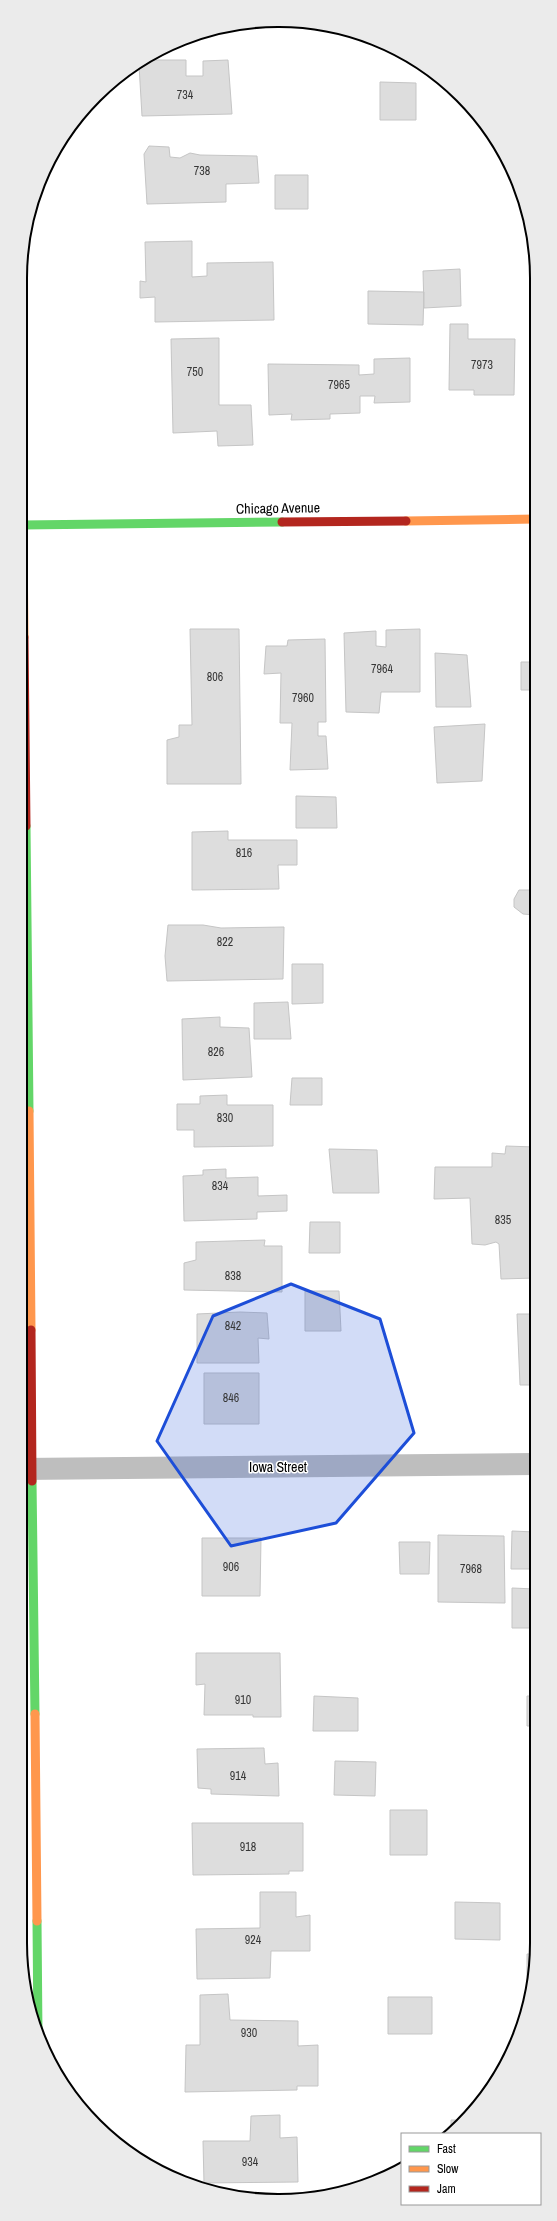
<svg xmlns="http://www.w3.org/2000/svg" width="557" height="2221" viewBox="0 0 557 2221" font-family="'Archivo Narrow',sans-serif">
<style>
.building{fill:#ddd;stroke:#c5c5c5}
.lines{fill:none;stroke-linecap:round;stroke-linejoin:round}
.street{stroke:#bebebe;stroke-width:22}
.fast{stroke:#63d668;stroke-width:9}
.slow{stroke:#ff974d;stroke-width:9}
.jam{stroke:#b3261e;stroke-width:9}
.marked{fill:#1d4ed8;fill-opacity:0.2;stroke:#1d4ed8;stroke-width:3;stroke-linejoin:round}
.labels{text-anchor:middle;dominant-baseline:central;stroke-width:3;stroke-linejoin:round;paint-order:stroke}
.number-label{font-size:12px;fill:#373737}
.street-label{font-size:14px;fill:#000;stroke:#fff}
.rim{fill:none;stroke:#000;stroke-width:2}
</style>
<rect width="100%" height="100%" fill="#fff"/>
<path class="building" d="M233,27V31H211L206,34H200L212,29Z
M149,60H186V76H203V61L228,60L232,114L142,116L139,65Z
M380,82L416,83V120H380Z
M149,146L169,147L170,157L180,158L190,153L200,155L257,156L259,183L226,184V202L147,204L144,154Z
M275,175H308V209H275Z
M192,241V277L207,276V263L273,262L274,320L155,322V297L140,298V281L146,282L145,242Z
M460,269L461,306L424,308L423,271Z
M368,291L424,292L423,325L368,324Z
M450,324H468V339H515L514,395H474V390H449Z
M219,338V405H251L253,445L218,446L217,431L173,433L171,339Z
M410,358V402L374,403L375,396H360V413L330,414V419L291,420L292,414L269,415L268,364L359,365V375L374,374V359Z
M190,629H239L241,784H167V740L179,737V725H192Z
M420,629V692H381L379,713L346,712L344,633L376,631V646L386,647V630Z
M325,639L326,722H318V736H326L328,769L290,770L292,723H280L281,673L264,674L266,646H287L288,640Z
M435,653L467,655L471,707H436Z
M521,662H535V690H521Z
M485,724L482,781L437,783L434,727Z
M296,796L336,797L337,828H296Z
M228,831V840H297V865H278L279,889L192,890V832Z
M519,890H535V915L523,914L514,907V899Z
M168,925H203L221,928L284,927L283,979L167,981L165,956Z
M292,964H323V1003L292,1004Z
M288,1002L291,1039H254V1003Z
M220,1017V1027L249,1028L252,1077L183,1080L182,1019Z
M292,1078H322V1105H290Z
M227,1095V1105H273V1146L194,1147V1130H177V1104H200V1096Z
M506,1146L535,1147V1278L501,1279L499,1244L496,1242L485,1245L472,1244L470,1198L434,1199L435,1167H492V1153L505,1154Z
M329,1149L377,1150L379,1193H333Z
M226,1169V1178L258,1177V1196L287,1195V1211L257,1212V1219L184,1221L183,1176L203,1175V1170Z
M310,1222H340V1253H309Z
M265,1240L264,1246H282V1292L184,1290V1263L196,1260V1242Z
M305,1291H339L341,1331H305Z
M240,1312L267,1313L269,1339L258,1338L259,1363H197V1314Z
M517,1314H535V1385H520Z
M204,1373H259V1424H204Z
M512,1531L535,1532V1569H511Z
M438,1535L504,1536L505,1603L438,1602Z
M202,1538H261L260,1596H202Z
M399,1542H430L429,1574H400Z
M512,1588L535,1589V1628H512Z
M196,1653H280L281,1717H253V1715H204L205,1684L196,1685Z
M314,1696L358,1698V1731H313Z
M527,1696H535V1726H527Z
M264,1748L265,1764L278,1763L279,1796L211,1794V1789L198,1788L197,1749Z
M335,1761L376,1762L375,1796L334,1795Z
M390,1810H427V1855H390Z
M192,1823H303V1871H289V1874L193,1875Z
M260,1892H296V1917L310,1915V1951H271L270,1978L197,1979L196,1929L260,1928Z
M455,1902L500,1903V1940L455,1939Z
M527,1954H535V1976L532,1985H527Z
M228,1994L230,2020L298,2021V2046L318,2045V2086H297V2090L185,2092L186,2045H200V1995Z
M388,1997H432V2034H388Z
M280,2115V2138L297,2137L298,2182L204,2183L203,2141H250L251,2116Z
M451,2120H460L451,2130Z"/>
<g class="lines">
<path class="street" d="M21,1469L535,1464"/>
<path class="fast" d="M22,525L282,522
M26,826L29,1111
M32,1481L35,1714
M37,1921L38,2036"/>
<path class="slow" d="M22,441L24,637
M406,521L535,519
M29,1111L31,1330
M35,1714L37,1921"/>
<path class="jam" d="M282,522L406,521
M24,637L26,826
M31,1330L32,1481"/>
</g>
<path class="marked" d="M291,1284L380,1319L414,1433L336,1523L231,1546L157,1441L213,1316Z"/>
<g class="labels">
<g class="number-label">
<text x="185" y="95">734</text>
<text x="202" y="171">738</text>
<text x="482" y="365">7973</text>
<text x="195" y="372">750</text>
<text x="339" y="385">7965</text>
<text x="382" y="669">7964</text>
<text x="215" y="677">806</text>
<text x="303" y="698">7960</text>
<text x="244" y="853">816</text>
<text x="225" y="942">822</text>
<text x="216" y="1052">826</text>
<text x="225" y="1118">830</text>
<text x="220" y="1186">834</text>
<text x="503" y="1220">835</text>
<text x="233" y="1276">838</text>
<text x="233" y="1326">842</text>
<text x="231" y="1398">846</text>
<text x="231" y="1567">906</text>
<text x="471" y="1569">7968</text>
<text x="243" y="1700">910</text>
<text x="238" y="1776">914</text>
<text x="248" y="1847">918</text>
<text x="253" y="1940">924</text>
<text x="249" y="2033">930</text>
<text x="250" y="2162">934</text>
</g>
<g class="street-label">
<text transform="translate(278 508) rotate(-1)">Chicago Avenue</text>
<text x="278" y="1467">Iowa Street</text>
</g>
</g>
<path d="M0 0H557V2221H0ZM278 27H279A251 251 0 0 1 530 278V1943A251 251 0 0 1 279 2194H278A251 251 0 0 1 27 1943V278A251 251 0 0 1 278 27Z" fill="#ebebeb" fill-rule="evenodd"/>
<path class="rim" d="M278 27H279A251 251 0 0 1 530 278V1943A251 251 0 0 1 279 2194H278A251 251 0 0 1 27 1943V278A251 251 0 0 1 278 27Z"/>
<rect x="401" y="2133" width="140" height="72" fill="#ffffff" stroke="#999999"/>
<rect x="409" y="2146" width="20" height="6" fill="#63d668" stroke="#999999"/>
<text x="437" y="2153" font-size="12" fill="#000000">Fast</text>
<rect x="409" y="2166" width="20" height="6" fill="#ff974d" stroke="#999999"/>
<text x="437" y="2173" font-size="12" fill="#000000">Slow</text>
<rect x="409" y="2186" width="20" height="6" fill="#b3261e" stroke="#999999"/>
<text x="437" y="2193" font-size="12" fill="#000000">Jam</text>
</svg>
